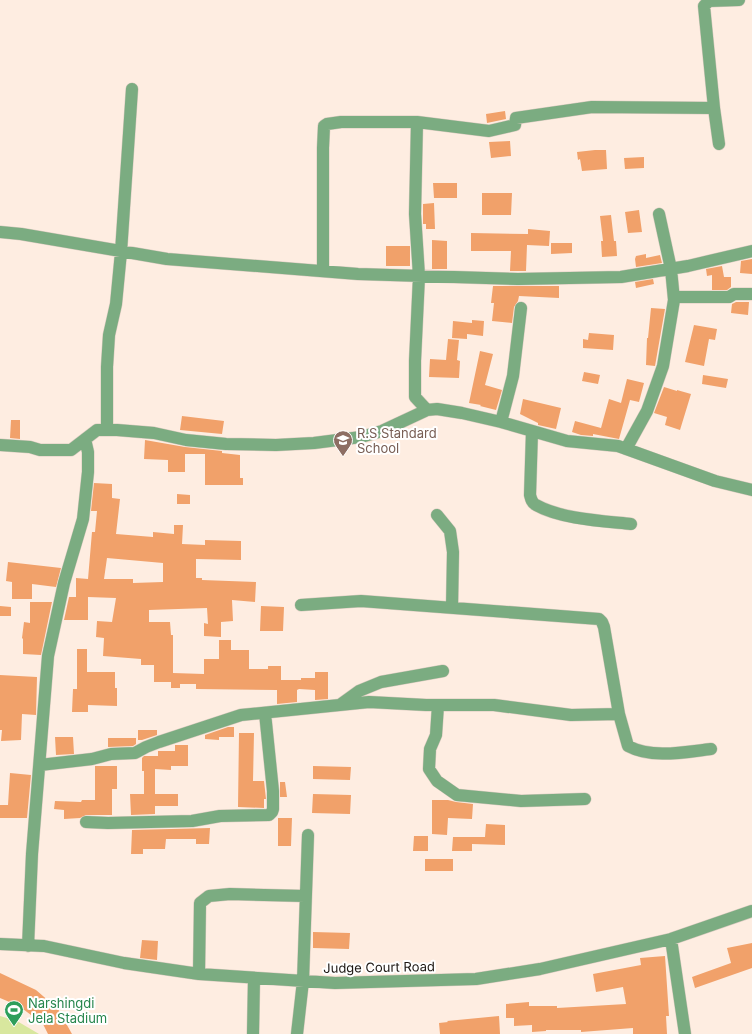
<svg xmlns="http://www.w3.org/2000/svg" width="752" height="1034" viewBox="0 0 752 1034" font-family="Inter,sans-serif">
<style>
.green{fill:#d8e79e}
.building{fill:#f1a16a;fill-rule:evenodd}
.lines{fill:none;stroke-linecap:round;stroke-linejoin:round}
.minor-casing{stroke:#dacbc0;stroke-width:13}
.minor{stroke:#7bac81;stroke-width:12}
.labels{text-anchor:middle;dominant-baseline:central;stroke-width:4;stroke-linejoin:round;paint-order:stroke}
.education-label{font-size:13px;fill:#785e54;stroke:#fff;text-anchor:start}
.street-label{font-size:13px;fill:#1c1612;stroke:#fff}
.leisure-label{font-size:13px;fill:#27864d;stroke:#fff;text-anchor:start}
</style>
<rect width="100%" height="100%" fill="#feede1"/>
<path class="green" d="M0,1016L17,1021L39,1034H0Z"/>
<path class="building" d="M505,111L506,119L487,123L486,114Z
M510,141L511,156L491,158L489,142Z
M595,150H606L607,169L582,171L580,159L578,160L577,152Z
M644,157V168L625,169L624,158Z
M433,183H457V198H434Z
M482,193H512L511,215H482Z
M434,203L435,229H426V224H423V204Z
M639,210L642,232L628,233L625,212Z
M611,215L614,241H616L617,256L602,257L601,241H603L600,216Z
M528,229L550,231L549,246L527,245L526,271H510L511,251H471V233L528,234Z
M432,240L447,241V269H432Z
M551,243H572V253L551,254Z
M386,246H410V266H386Z
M646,254V258L660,255L662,263L636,267L635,259L636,256Z
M752,259V274L740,273L741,261Z
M722,266L724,277H731V287L727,290H712V275L707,276L706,269Z
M653,279L654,284L636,288L635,282Z
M493,286H559V298L519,296L518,301L514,307L512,323L492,321L494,303H491Z
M736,302H749L748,315L731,313L732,304Z
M651,308L665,309L655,366L646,365L647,338H648Z
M472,320L484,321L483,336L467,334V339L452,338L453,321L472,323Z
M694,325L717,329L715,340L709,339L704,366L685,362Z
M589,333L614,335L613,350L583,348V339L588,340Z
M448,339L459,340L457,360L460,361L459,378L429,377L430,359L446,360Z
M480,351L493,354L485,385L502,390L496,410L480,406L481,405L469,403Z
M584,372L600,375L598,384L582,381Z
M703,375L728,379L726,388L702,384Z
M627,379L644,383L639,402L630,400L619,439L593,434V436L581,435L572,432L575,421L601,428L609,399L621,403Z
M664,387L677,391V390L691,394L680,430L665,425L667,417L654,413Z
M523,399L561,408L556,429L538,425V423L520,414Z
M182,416L224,421L222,434L180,430Z
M11,420H20V439L10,438Z
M145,440L185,447L222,451V453L240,455V478H243V485H205V454H185V472H168V460L144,459Z
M94,483L112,484V498L120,499L116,534L153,537V532L174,534V525H183L182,544L205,545V540L241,541V560L196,559V578H202V580L256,582L255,602L232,600L233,621L221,622V637L204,636V623L208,624L207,608L149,610V622H170L171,635H173V673L204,674V659H219V640H231V650H249V669H268V666H281V680H301V678H315V672H328V699L315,700V690L299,689L297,690V702L277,704V690L196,689V684H180V688H171V682H154V665H141V659L103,656L104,638L96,637L97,621L112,622L116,598L88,597V620H64L69,597H76V578L88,579L92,532H95L97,511H91ZM107,558L163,563V582L133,583V579H104Z
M177,494L190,495V504H177Z
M8,562L61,568L56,587L32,584V599H12V582L6,581Z
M30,602H52L41,655L23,654V639L22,638L24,622L30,623Z
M0,606L11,607V616H0Z
M261,606L284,607L283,631H260Z
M77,649H87V672H115V688H117V706L88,705V712H72L73,689H77Z
M0,675L37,677L36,715L22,714L21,740L1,741L2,730H0Z
M228,727H234V737H219V740L205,739V735Z
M138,730H157V735L142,740H138Z
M239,733H254L253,781H264L266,799H264V808L238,807Z
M55,737H73L74,754L56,755Z
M108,738H136V744L133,746L108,747Z
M175,745H188V766H171V770L155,769V794H178V806H155V814L131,815L130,794H144V771H142V758L144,756H158V751H175Z
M95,766H117V789H112V815H86L80,818L64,819V810L54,809L55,801L81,802L82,800H95Z
M313,766L351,767L350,780L313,779Z
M10,773L31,775L27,818H0V805H8Z
M280,782H285L287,797H280Z
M313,794L351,795L350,814L312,813Z
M432,800H448L456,802L473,804L472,819L448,818L447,835L432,834Z
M278,818H292L291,846H278Z
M486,824L505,825V845L472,844V851H452L453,837H485Z
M210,828L209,844H196V839H166L165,849H143V854H131L132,830Z
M414,836H428V851H413Z
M425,859H453V871H425Z
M313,932L350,933L349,949L313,948Z
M142,940L158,941L157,960L140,958Z
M752,943V968L695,988L692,977L731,963L727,948Z
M665,956L669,1016H666L667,1034H633V1028L581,1032V1030H546V1031L532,1032V1025L514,1026V1018H506V1004L529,1002V1006H557V1008L626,1004L623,987L596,992L593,974L641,965L640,958Z
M0,973L36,990L58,1009L72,1034H48L43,1024L19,1006L0,998Z
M499,1016L500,1034H440L439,1023L448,1022L447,1021Z"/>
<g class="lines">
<g class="minor-casing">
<path id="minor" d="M714,108L719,144
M417,122L415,214L419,276L415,361V397L427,410
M0,232L21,234L167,259L358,274L518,279L621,277L688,266L752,251
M323,271V148L324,126L327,124L341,122H417L489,131L515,125L516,118L592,107L714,108L704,6L709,1L739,0
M674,297H729L734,294H752
M501,422L513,376L521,308
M107,430V367L109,335L116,304L121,252L132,89
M532,431L530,495C531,499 532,503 536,505C561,519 602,521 631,524
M0,445L30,447L40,450H71L97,430H117L154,433L186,440L226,444L276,445L314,443L361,437L382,431L427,410L437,409L462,413L501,422L567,441L618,446L715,481L752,490
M626,449L647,411L663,366L674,300L671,269L659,214
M437,515L450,531L453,552L452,608
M301,605L361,601L599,619L602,622L604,627L619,714L628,746C652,759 685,752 711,749
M341,704L359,691L381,682L443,671
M438,705L436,735L430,749L429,769L437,781L457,795L521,801L585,799
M40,765L92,759L111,754L135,753L146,747L159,742L241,715L369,702L426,705H494L571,715L619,714
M86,822L108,823L192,821L220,816L269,815L272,812L273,809V791L265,713
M671,939L685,1034
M0,944L44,946L124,963L199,974L335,983L476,979L540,969L671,939L752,911
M28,946L32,854L48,656L64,583L83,519L88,472V452L85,439
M199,974L200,903L209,896L230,894L305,896
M253,1034L254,978
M297,1034L303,981L308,835"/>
</g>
<use href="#minor" class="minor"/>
</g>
<defs>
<g id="school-pin" transform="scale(1)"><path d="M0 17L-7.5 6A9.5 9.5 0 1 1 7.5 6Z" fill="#8d6e63" stroke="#fff"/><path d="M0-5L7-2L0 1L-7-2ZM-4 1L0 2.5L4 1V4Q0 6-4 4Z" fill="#fff"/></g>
<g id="stadium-pin" transform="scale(1)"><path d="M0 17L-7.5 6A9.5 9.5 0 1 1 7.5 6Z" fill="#2e9e5b" stroke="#fff"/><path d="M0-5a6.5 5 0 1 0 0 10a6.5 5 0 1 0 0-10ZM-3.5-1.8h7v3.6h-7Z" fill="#fff"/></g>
</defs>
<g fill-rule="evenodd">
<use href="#school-pin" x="343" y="440"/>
<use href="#stadium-pin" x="14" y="1010"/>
</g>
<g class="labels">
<g class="education-label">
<text x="357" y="433">R.S Standard<tspan x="357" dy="15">School</tspan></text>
</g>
<g class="street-label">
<text transform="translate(379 967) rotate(-1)">Judge Court Road</text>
</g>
<g class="leisure-label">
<text x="28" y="1003">Narshingdi<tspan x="28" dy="15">Jela Stadium</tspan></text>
</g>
</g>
</svg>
